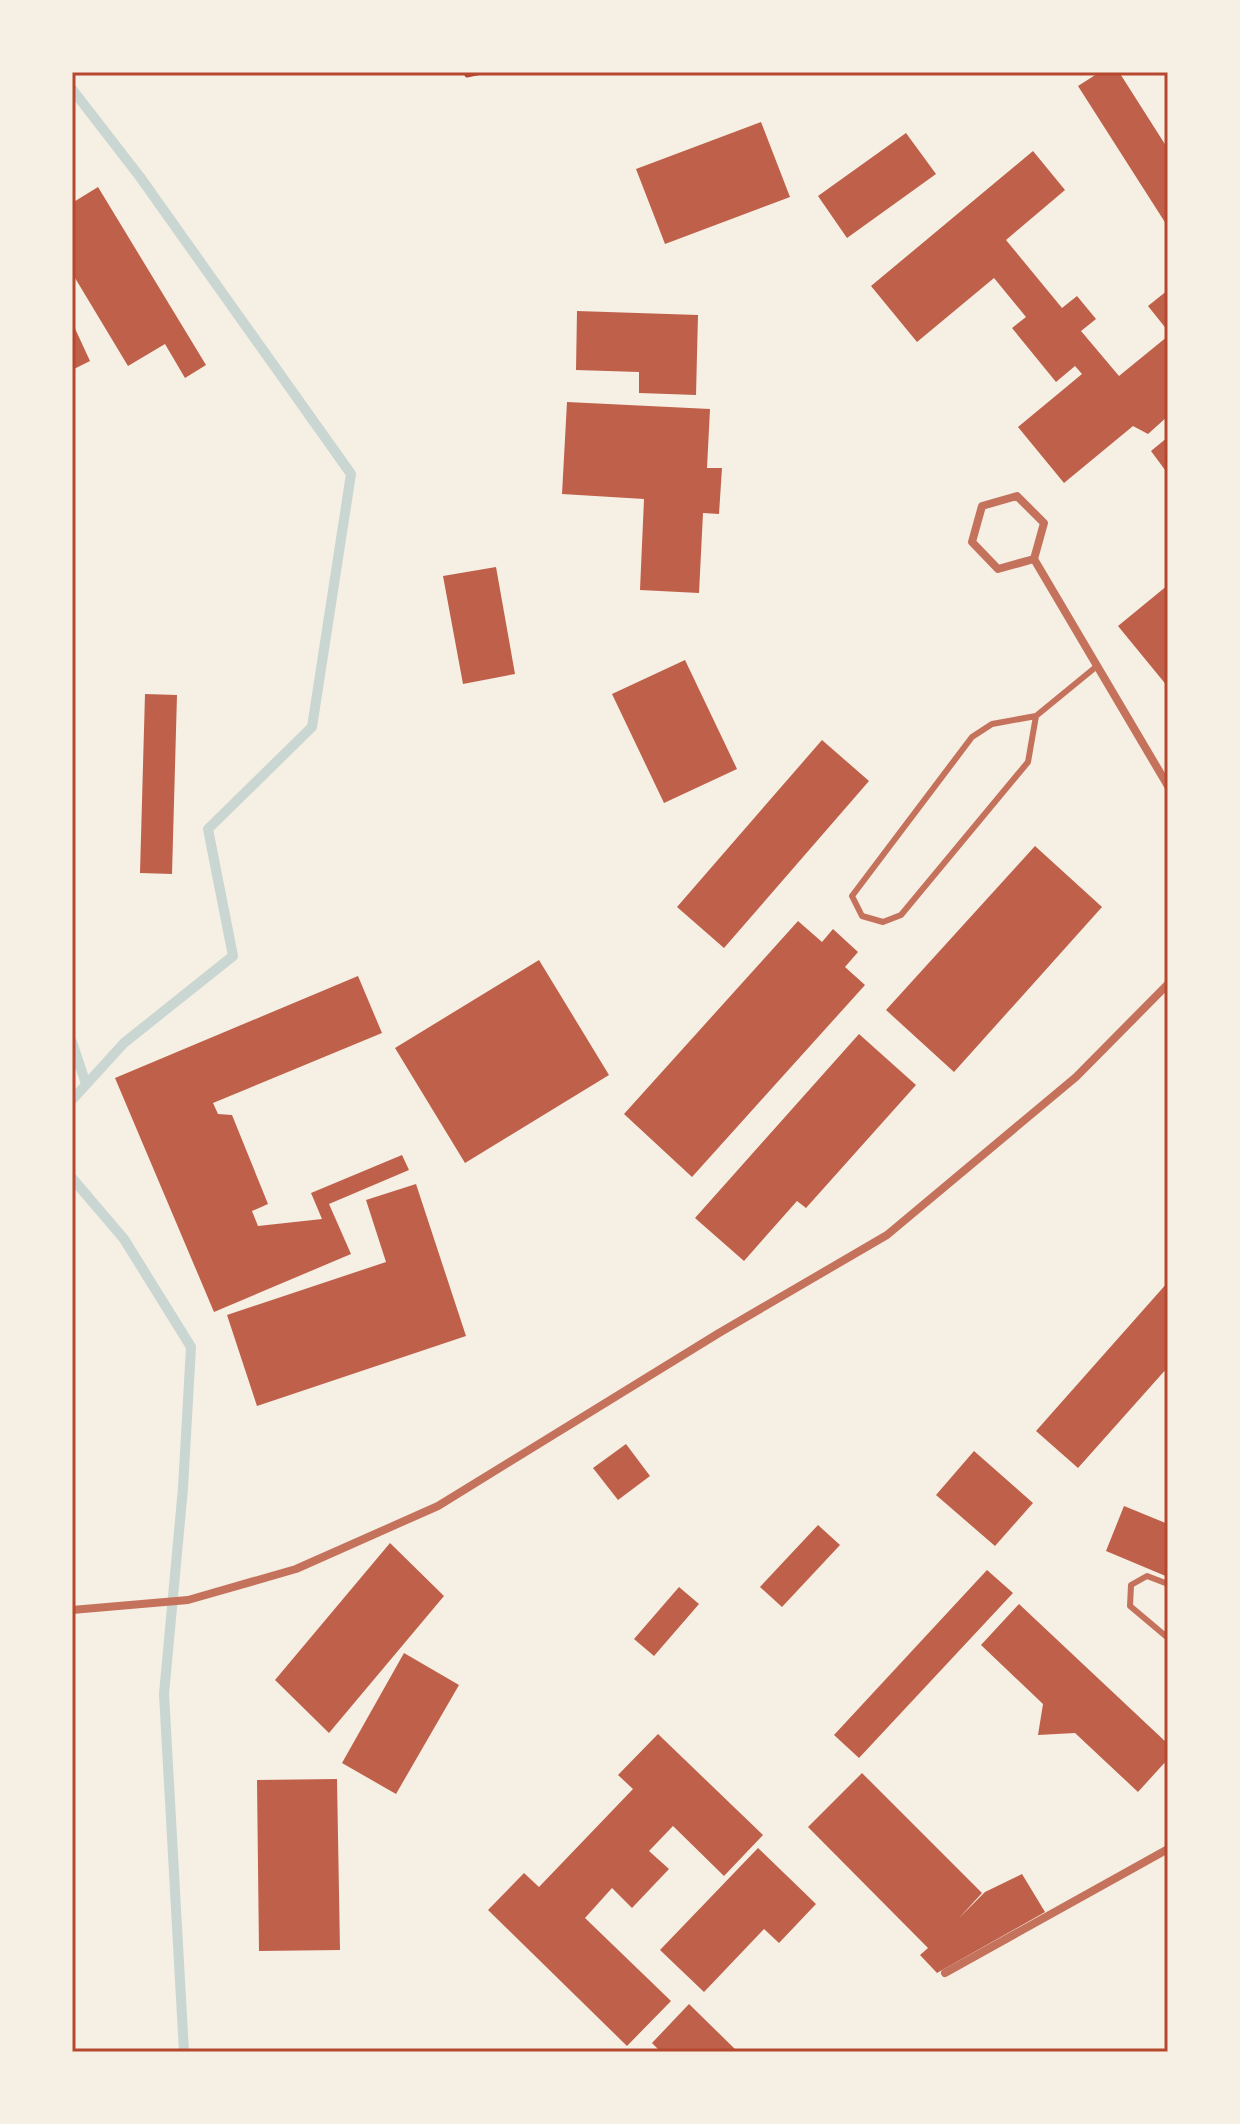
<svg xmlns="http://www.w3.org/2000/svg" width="1240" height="2124" viewBox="0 0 1240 2124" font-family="'IBM Plex Sans',sans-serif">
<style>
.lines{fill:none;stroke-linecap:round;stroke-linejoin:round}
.stream{stroke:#c9d6d2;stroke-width:10}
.building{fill:#bf614a}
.path{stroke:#b5482f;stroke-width:5}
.service{stroke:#c5725c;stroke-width:6}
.minor{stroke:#c5725c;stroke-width:8}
.neatline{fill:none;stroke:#b5482f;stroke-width:3}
</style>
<rect width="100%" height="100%" fill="#f6efe4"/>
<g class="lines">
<path class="stream" d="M72,89L140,177L351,474L312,727L208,829L233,956L124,1043L72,1100
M72,1042L86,1084
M72,1178L124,1239L191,1347L183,1488L164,1694L184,2052"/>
</g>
<path class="building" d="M1100,72H1119L1168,149V227L1078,86Z
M761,122L790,197L665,244L636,169Z
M906,133L936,174L847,238L818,196Z
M1033,151L1065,190L1006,240L1062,308L1077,296L1096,319L1081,331L1119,376L1168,336V416L1148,434L1133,426L1064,483L1018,427L1082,374L1075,366L1056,382L1012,328L1026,317L994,278L917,342L871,286Z
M98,187L206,365L185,378L165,344L128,366L72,273V203Z
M1168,290V331L1148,306Z
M577,311L698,315L696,395L639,393V372L576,370Z
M72,322L90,361L72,370Z
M567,402L710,409L707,468H722L719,514L703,513L699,593L640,590L644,499L562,494Z
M1168,437V474L1151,451Z
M496,567L515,674L463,684L443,576Z
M1168,585V687L1118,626Z
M685,660L737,769L664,803L612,694Z
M145,694L177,695L172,874L140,873Z
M822,740L869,781L724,948L677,907Z
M1035,846L1102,907L954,1072L886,1010Z
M798,921L822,942L833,929L858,952L845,967L865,985L692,1177L624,1114Z
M539,960L609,1075L465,1163L395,1048Z
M358,976L382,1033L213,1103L218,1114L232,1115L268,1204L252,1211L258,1226L322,1219L311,1193L402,1155L409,1170L329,1204L351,1254L214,1312L115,1078Z
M859,1034L916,1085L806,1208L797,1201L744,1261L695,1218Z
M416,1184L466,1336L257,1406L227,1315L386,1262L366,1200Z
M1168,1282V1367L1078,1468L1036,1431Z
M626,1444L650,1476L618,1500L593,1468Z
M974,1451L1033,1503L995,1546L936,1495Z
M1124,1506L1168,1524V1577L1106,1551Z
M818,1525L840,1545L782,1607L760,1587Z
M390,1543L444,1596L329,1733L275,1680Z
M987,1570L1013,1593L859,1758L834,1735Z
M679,1587L699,1604L654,1656L634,1639Z
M1019,1604L1168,1744V1759L1138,1792L1075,1733L1038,1735L1043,1704L981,1645Z
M404,1653L459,1685L396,1794L342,1763Z
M658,1734L763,1835L724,1876L673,1826L649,1851L669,1869L632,1908L612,1888L585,1918L671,2001L627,2046L488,1910L524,1873L539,1887L633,1789L618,1775Z
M862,1773L982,1893L959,1918L985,1892L1022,1874L1045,1912L937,1973L920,1955L928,1948L808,1827Z
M337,1779L340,1950L259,1951L257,1780Z
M758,1848L816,1904L779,1943L764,1929L704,1992L660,1950Z
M689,2004L738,2052H661L652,2043Z"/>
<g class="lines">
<path class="path" d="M466,72L467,75L481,72"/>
<path class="service" d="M1036,716L1028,762L901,915L883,922L862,916L852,896L972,737L992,724L1036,716L1097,666
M1168,1584L1147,1576L1131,1585L1130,1606L1168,1638"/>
<path class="minor" d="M1017,496L1044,523L1034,559L998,569L972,542L982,506Z
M1034,559L1168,786
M72,1610L188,1600L296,1569L438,1506L719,1333L887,1235L1076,1077L1168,984
M945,1973L1168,1849"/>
</g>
<rect width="1240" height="2124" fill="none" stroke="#f6efe4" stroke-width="148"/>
<rect x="74" y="74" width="1092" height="1976" class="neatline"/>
</svg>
